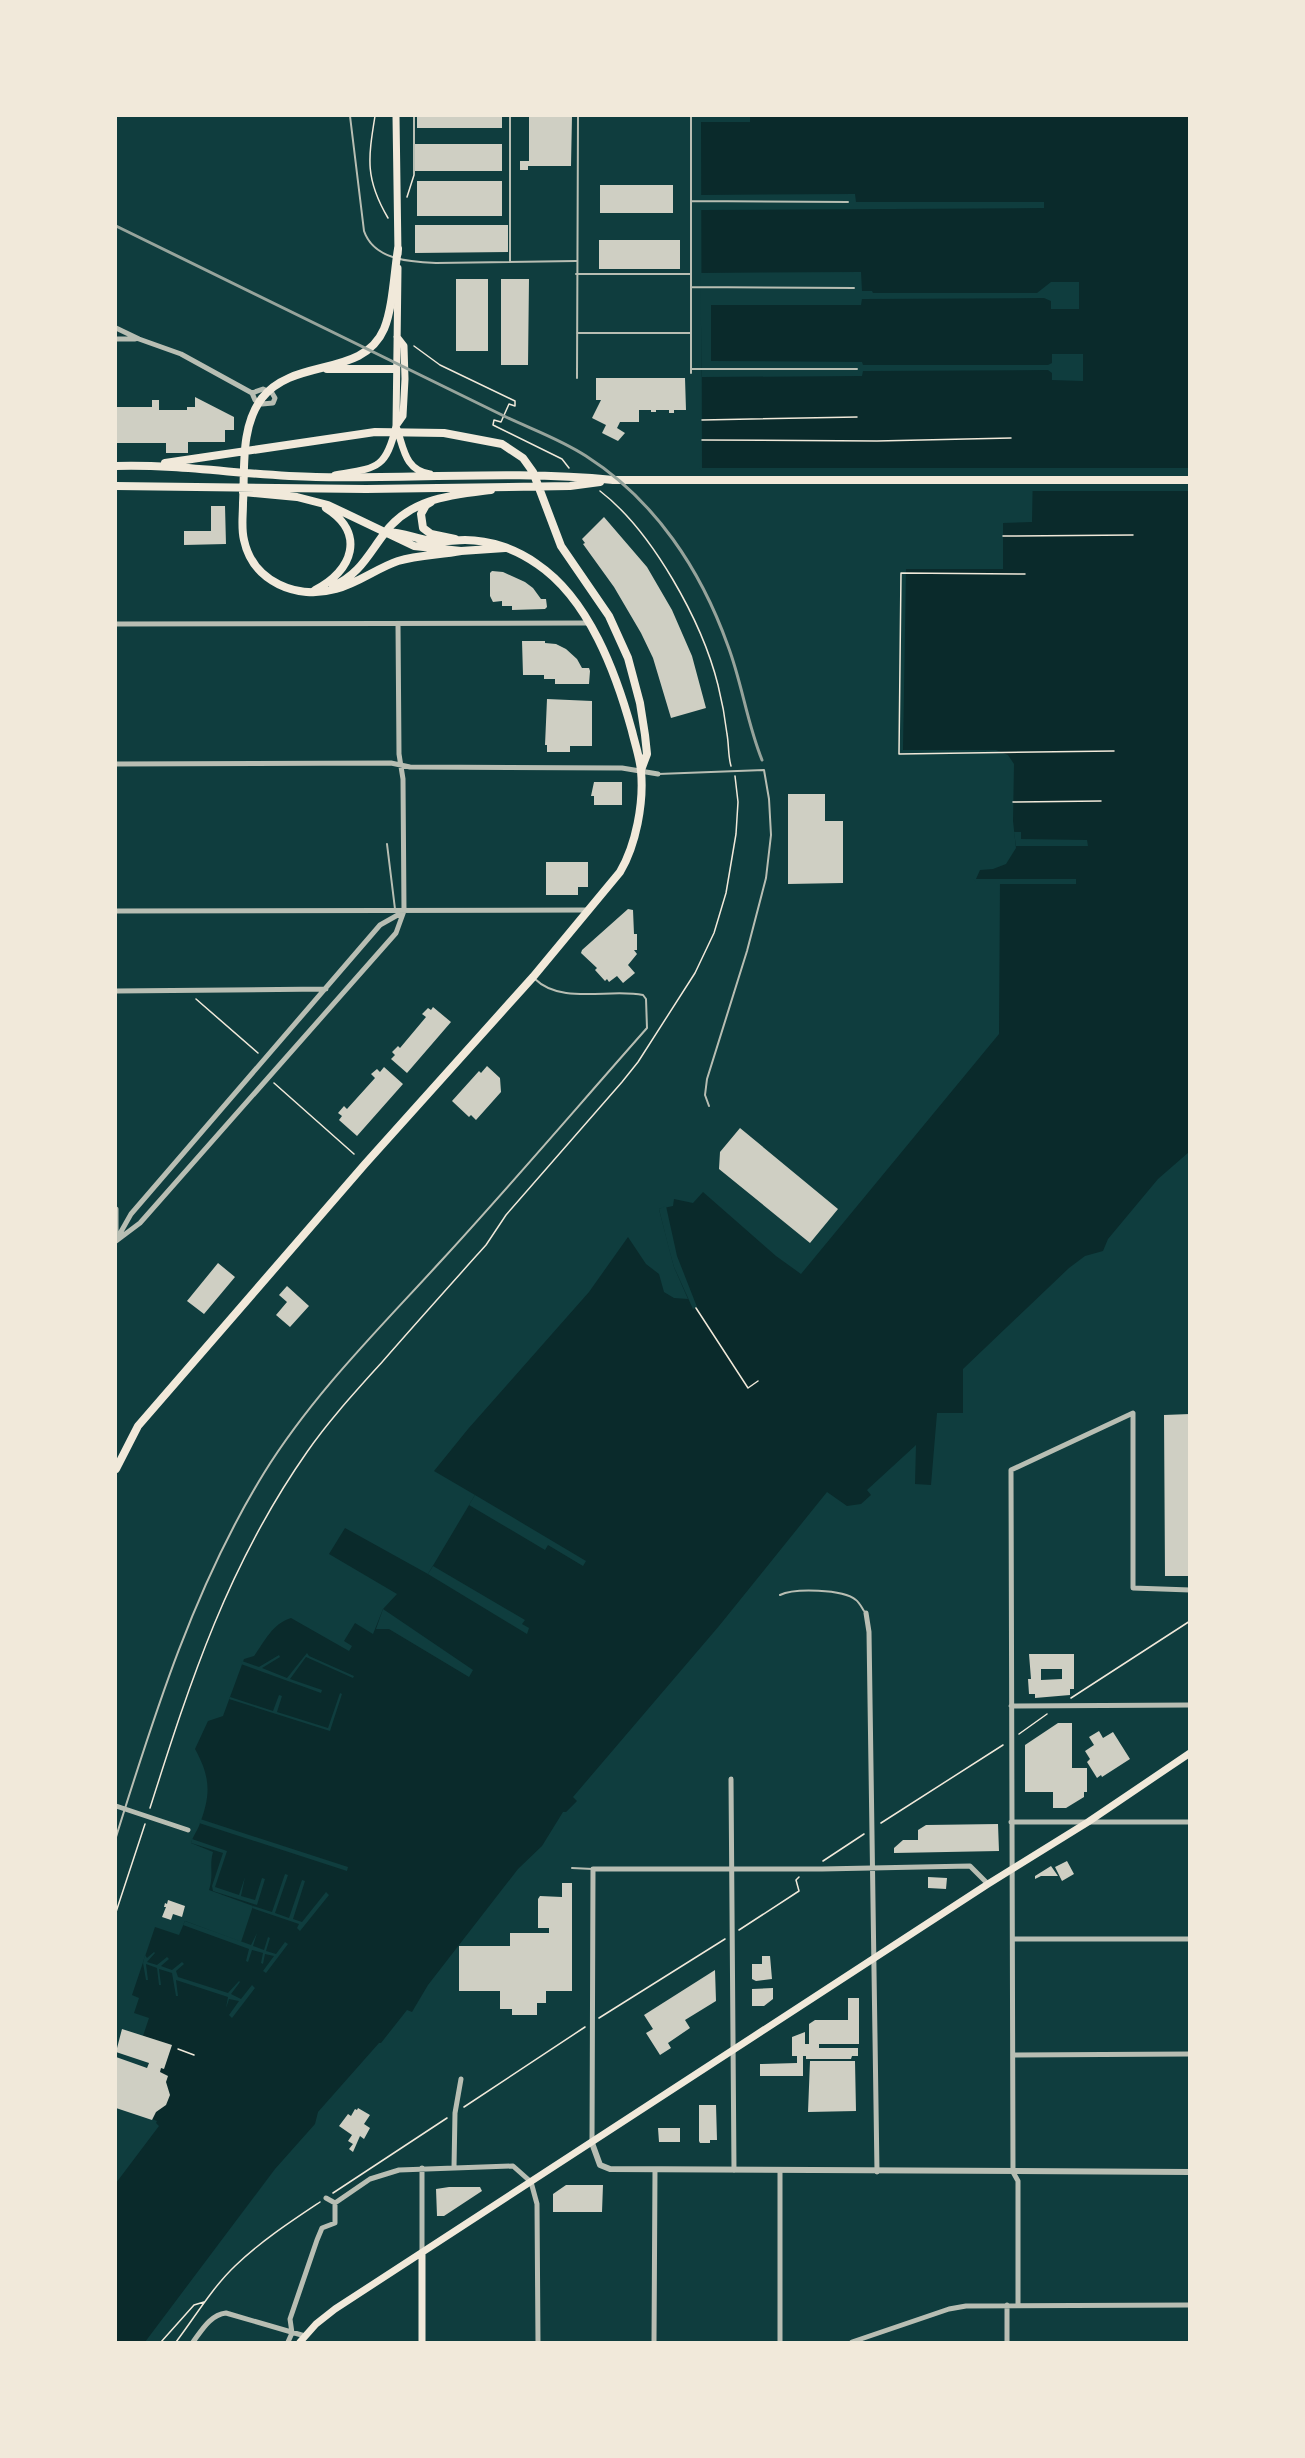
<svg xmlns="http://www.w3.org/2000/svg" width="1305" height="2458" viewBox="0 0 1305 2458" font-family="'Roboto Condensed',sans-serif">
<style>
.water{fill:#0a2a2b}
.pier{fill:#0f3d3e}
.building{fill:#cfcfc3;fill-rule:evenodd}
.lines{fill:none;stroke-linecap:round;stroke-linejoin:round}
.path{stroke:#f1e9da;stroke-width:1.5}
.service{stroke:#b8beb3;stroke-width:2}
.minor{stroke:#b8beb3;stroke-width:5}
.tertiary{stroke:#b8beb3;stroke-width:6}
.secondary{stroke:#f1e9da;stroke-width:7}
.primary{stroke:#f1e9da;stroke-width:8}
.rail{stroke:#97a49c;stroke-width:3}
</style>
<rect width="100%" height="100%" fill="#0f3d3e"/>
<path class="water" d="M701,116H1189V1152L1158,1179L1108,1239L1103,1251L1085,1256L1069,1268L963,1369V1413H937L931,1485L915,1484L916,1445L867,1490L871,1495L861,1504L847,1506L827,1492L719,1626L573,1797L577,1801L566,1812H563L542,1846L518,1869L428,1985L412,2012L407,2010L381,2043H379L318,2112L315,2124L275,2169L145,2342H116V2183L159,2126L156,2123L157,2121L152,2119L147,2068L156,2040L143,2036L149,2018L134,2013L139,1998L132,1995L155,1927L179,1935L185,1921L241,1942L253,1906L209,1890C214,1875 209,1866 213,1852L191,1843C193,1836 197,1831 199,1826C211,1795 211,1778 195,1749L208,1721L223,1716L244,1659L254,1656C265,1641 272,1624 291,1618L349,1651L352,1646L344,1641L355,1623L373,1634L383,1609L397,1594L329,1554L345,1528L428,1574L475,1495L434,1471L468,1429L589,1292L628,1237L646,1264L659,1274L664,1292L674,1298L688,1299L674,1267L659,1209L673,1206L674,1199L693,1203L703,1192L776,1256L801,1274L999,1034L1000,880L976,879L980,870L993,869L1006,864L1016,848L1013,821L1014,764L1008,755L996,750H903L906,569H1003V523L1032,522L1033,468H702Z"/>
<path class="pier" d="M701,116H1003L750,117V122H701Z
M855,194L856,202H1044V208L700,210V195Z
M861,272L862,291H872L873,293H1037L1051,282H1079V309H1051V301L1044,298L862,299L861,305H711V361L862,362L863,365H1048L1052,363V354H1083V381L1052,380V373L1048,370L863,371L862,376L702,377L700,273Z
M699,468H1189V491H1030V471H702Z
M1014,832H1021V839L1087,840L1088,846H1016Z
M973,879H1076V884H997V882H976Z
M666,1206L677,1256L697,1307L693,1309L674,1267L669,1249L659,1209Z
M475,1495L586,1561L583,1566L548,1545L545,1550L469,1505Z
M433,1566L525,1620L522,1624L529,1628L527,1634L428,1574Z
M383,1609L473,1670L469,1677L389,1629H376Z
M307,1653L309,1656L354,1676L353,1678L306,1657L290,1679L322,1690L321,1693L241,1664L242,1661L259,1667L279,1655L280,1657L262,1668L287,1678Z
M340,1693L342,1694L330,1731L229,1699L230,1697L273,1711L279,1695L282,1696L277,1712L328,1728Z
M200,1819L348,1867L347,1871L199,1823Z
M192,1839L227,1851L215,1887L239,1895L245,1877L241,1896L255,1900L262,1878L265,1879L257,1905L213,1891L212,1886L223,1853L191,1843Z
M285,1874L288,1875L275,1913L289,1918L302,1880L305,1881L293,1919L302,1922L326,1892L329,1895L300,1931L297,1928L299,1924L252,1908L253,1906L272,1912Z
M185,1921L251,1945L257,1933L253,1946L264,1950L268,1937L270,1938L266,1951L276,1954L285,1942L288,1944L266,1973L263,1971L274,1956L265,1954L263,1964L261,1963L263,1953L252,1950L248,1962L246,1961L249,1949L183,1925Z
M154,1952L155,1953L147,1962L157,1965L167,1957L169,1959L161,1966L172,1970L182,1962L184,1964L176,1971L178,1977L228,1993L239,1981L240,1982L231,1994L241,1999L252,1985L255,1988L232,2018L229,2015L239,2001L229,1999L226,2008L228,1997L176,1980L178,1996H176L172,1973L159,1969L161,1985H159L157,1968L146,1964L148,1980H146L143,1963L145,1955L147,1958Z"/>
<path class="building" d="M417,116H502V128H417Z
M529,116H572L571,166H528V170H520V161H529Z
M415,144H502V171H415Z
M417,181H502V216H417Z
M600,185H673V213H600Z
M415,225H508V252L415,253Z
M599,240H680V269H599Z
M456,279H488V351H456Z
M501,279H529L528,365H501Z
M596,378H685L686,410H674V413H669V410H656V412H651V410H639V422H620L617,428L625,433L618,441L602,433L606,425L592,418L601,400H596Z
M195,397L234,417V430H225V442H188V453H166V443H116V407H152V400H159V410H187V407H195Z
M211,506H225L226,544L184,545V531H211Z
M604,517L647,567L672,610L692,656L706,708L671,718L653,658L641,633L614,587L583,544L585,543L582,539Z
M492,571L503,572L525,582L533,588L541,599H546L547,607L545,609L512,610V606H502V601L493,602L490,596V573Z
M522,641H545V643L556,644L566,649L577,659L582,668H589L590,671L589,684H555V679H544V675H523Z
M547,699L592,701V746H570V752H547V745H545Z
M594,782H622V805H594V796H591Z
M788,794H825V821H843V883L788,884Z
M546,862H588V887H578V895H546Z
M628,909L633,910L634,934H637V950H634L637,954L628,965L635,973L623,983L617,976L609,982L607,979L605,981L595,970L597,968L581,953L582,950Z
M433,1007L451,1022L407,1073L391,1059L395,1055L392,1052L398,1046L400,1048L426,1017L422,1014L428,1008L431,1010Z
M487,1066L500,1078L501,1092L476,1120L471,1115L469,1117L452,1101L479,1071L481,1073Z
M384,1067L403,1084L357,1136L339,1120L342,1116L338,1113L344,1106L347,1109L375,1078L371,1074L377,1069L380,1072Z
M740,1128L838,1209L810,1243L719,1169L720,1152Z
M218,1263L235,1277L204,1314L187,1301Z
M287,1286L309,1306L290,1327L276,1315L287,1302L279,1295Z
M1190,1414V1576H1165L1164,1415Z
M1029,1654H1074V1689H1070V1695L1035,1698V1694H1029L1028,1679H1031ZM1041,1669H1062V1679L1041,1680Z
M1058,1723H1072V1768H1087V1792H1084V1797L1066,1808H1053V1792H1025V1745Z
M1099,1731L1103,1738L1113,1732L1130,1759L1102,1777L1101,1775L1097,1778L1087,1762L1090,1759L1085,1751L1094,1745L1089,1737Z
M998,1824L999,1851L894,1853V1848L903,1840H918V1830L926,1825Z
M1067,1861L1074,1874L1062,1881L1055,1867Z
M1051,1866L1058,1876H1041L1035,1879V1876Z
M928,1877L947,1878L946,1889L928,1888Z
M562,1883H572V1991H546V2003H537V2015H512V2009H500V1991H459V1946H510V1933H549V1928H538V1899L540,1896L562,1897Z
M168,1900L185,1906L182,1917L173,1914L171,1920L162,1917L166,1907H164L165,1903L167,1904Z
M762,1956H770L772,1979L756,1981L752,1979V1964H762Z
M715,1970L716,2001L685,2020L690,2028L668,2043L671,2048L660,2055L646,2033L653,2029L644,2015Z
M773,1988V1999L764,2006H752V1989Z
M848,1998H859V2044H819V2048H858V2056H852L851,2059H806V2056H803V2076H760V2064L797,2063V2056H792V2037L805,2032V2044H809V2024L815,2020H848Z
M122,2029L172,2045L164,2069L161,2068L160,2072L168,2076L166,2082L170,2095L166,2105L156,2112L152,2120L116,2108V2057L147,2068L149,2063L116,2052Z
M810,2061H855L856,2111L808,2112Z
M699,2105H716L717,2140H710V2143H700L699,2141Z
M358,2108L370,2115L364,2124L370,2128L364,2139L360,2136L353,2152L349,2149L353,2144L348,2141L352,2135L339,2126L348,2114L351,2116L355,2109L357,2110Z
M658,2128H680V2142H659Z
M566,2185H603L602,2212H553V2194Z
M449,2187H480L482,2191L444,2216H437L436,2189Z"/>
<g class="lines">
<path class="path" d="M375,116C368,159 365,179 388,218
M407,197L414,175V116
M414,346L440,365L515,401V406L509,404L501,422L494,420L493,425L562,459L569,468
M702,420L857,417
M702,440L877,441L1011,438
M600,491C652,531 702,621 718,685C722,701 725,717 727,734C729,745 728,756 731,766
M1003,536L1133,535
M1025,574L901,573L899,754L1114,751
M1013,802L1101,801
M196,999L258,1053
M274,1083L354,1154
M696,1308L748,1388L758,1381
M1071,1698L1190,1621
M1019,1734L1047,1714
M150,1808C191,1679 228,1565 307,1452C330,1419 357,1390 383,1361C417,1322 452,1283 486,1245L506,1215L622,1082L638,1062L695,973L714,933L726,893L736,834L738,802L735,776
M881,1823L1003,1745
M823,1861L864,1834
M116,1912L145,1824
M739,1930L799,1891L796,1880L799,1877
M599,2018L725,1939
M178,2049L194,2055
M464,2107L585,2027
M333,2193L447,2118
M161,2342L194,2305L204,2302
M176,2342C195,2317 212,2288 235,2266C261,2241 290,2222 320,2202"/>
<path class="service" d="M350,116L364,231C374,260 410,262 436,263L576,261
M510,116V262
M691,116V373
M691,201L848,202
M576,274H690
M691,287L854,288
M577,333H691
M691,369H857
M577,378L578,116
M658,774L764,770L769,799L771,835L766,878L747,951L707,1079L705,1095L709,1106
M387,844L395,909
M780,1595C794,1588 843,1589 856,1600C859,1602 862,1608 864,1611
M116,1837C155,1712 195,1585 264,1473C313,1394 379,1329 441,1261C511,1185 578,1106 647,1028L646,999L643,995C611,988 561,1005 535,979
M572,1868L593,1869"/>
<path class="minor" d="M116,328L139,339L181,354L252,393L255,400L262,404L273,403L275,398L272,393L263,389L252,393
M116,339H135
M116,624L588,623
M116,764L391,763L410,767L622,768L658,774
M116,911L589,910
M116,991L326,989
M116,1209V1239
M118,1237L131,1214L380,925L403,912
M116,1241L140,1223L396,933L404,911L403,779L399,754L398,624
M866,1613L869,1632L877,2172
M1011,1706L1190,1705
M731,1779L734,2170
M116,1806L188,1830
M1011,1822H1190
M1013,1939H1190
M1013,2055L1190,2054
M592,2143L593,1869H822L970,1866L988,1884
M454,2167L455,2113L461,2079
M780,2170V2342
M326,2198L335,2203L370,2179L399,2170L513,2166L531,2182L537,2204L538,2342
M422,2253V2168
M1007,2305V2342
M1018,2305V2181L1013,2172L1011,1470L1133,1413V1588L1190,1590
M193,2342C202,2330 210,2315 226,2313L305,2336
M288,2342L292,2333L290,2319L317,2240L322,2228L335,2223V2203
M654,2342L655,2170
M852,2342L949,2309L966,2306L1190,2305"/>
<path class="tertiary" d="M592,2143L600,2165L610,2169L1190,2172"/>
<path class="secondary" d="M396,116L398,254
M396,426L403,416L405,379L404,346L397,337
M397,429C404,449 405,470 430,474
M335,475C376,468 386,470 396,426L398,268
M422,2253V2342
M300,2342L316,2324L335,2309L988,1884L1088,1822L1190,1753"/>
<path class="primary" d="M398,249C394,273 393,307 384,329C363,378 294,357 262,398C240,427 245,469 243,503C243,516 241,528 244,540C253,582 297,600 336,589C359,583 377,568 398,561C418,555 440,555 461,551
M327,369H396
M165,463L375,432L444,433L502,444L523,458L533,472L561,546L609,616L628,658L640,703L645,735L647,754L641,770
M116,466C183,464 249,476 316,477C415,479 515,470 613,480H1190
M116,486L366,489L570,486L600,482
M243,492L297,497L328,505L414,546L461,551L505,548
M431,502L426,505L421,514L423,528L431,534L455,539
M333,586C359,575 368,555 384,534C410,498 451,495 491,490
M315,590C353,571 366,533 326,508
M116,1469L138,1426L365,1164L533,977L620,872C636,845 644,803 641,771C640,758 635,744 632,731C616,673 589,599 537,564C516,549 490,540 465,540C454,540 444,542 433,541C414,539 406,532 385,532"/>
<path class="rail" d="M116,226L504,416C531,429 560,439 586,456C655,500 701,570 728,646C742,683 747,723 762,760"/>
</g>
<rect width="1305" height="2458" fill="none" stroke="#f1e9da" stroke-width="234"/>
</svg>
